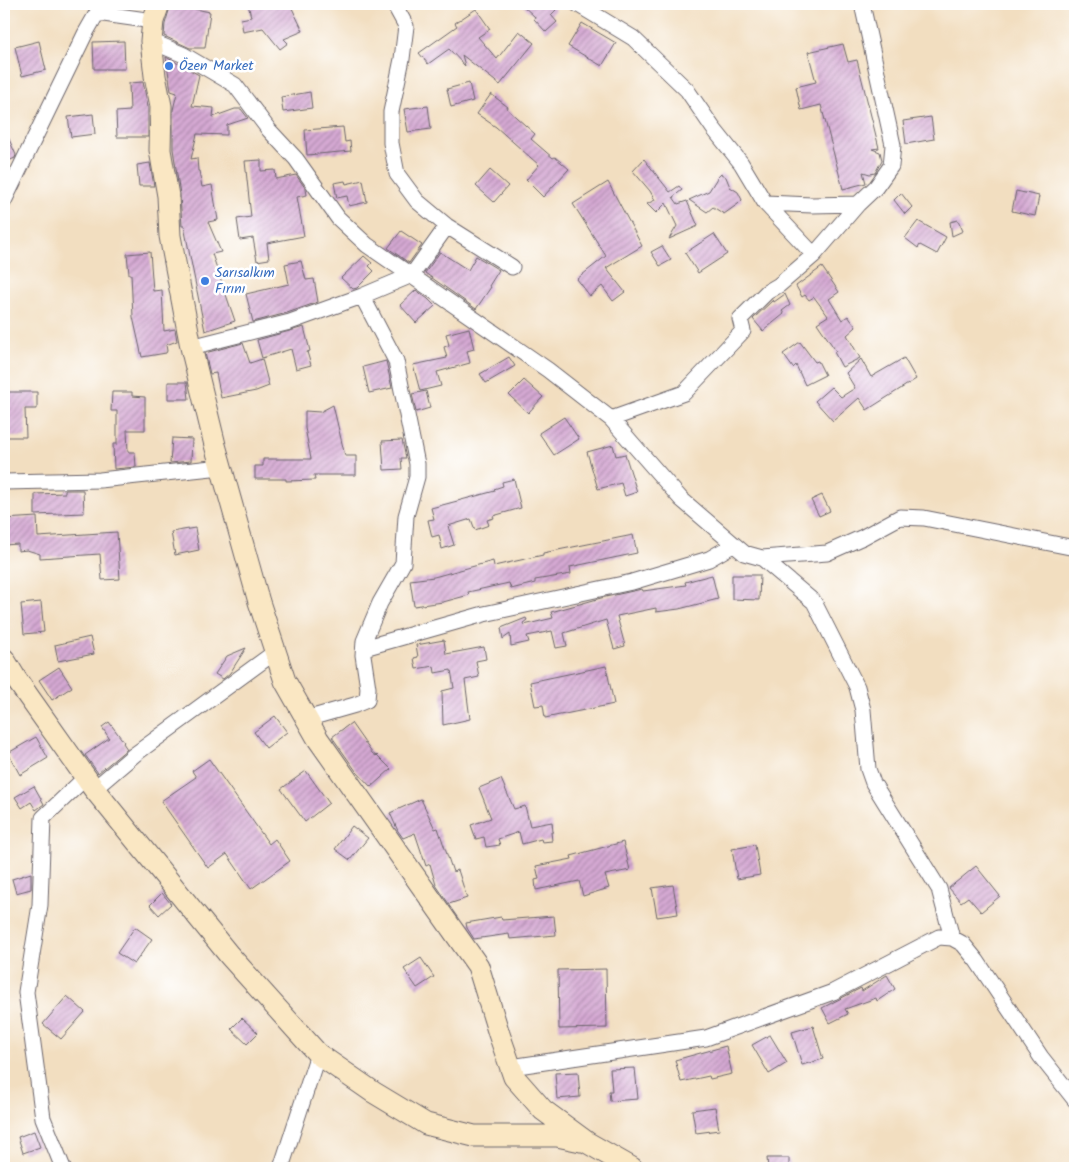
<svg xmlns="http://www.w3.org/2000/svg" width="1079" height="1172" viewBox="0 0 1079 1172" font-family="Kalam,sans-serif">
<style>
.building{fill:url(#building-hatch)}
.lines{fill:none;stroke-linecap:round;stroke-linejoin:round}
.street-casing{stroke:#6b646a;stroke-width:17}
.secondary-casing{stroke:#6b646a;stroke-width:23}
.street{stroke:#fff;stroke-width:15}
.secondary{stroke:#fae7c3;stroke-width:21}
.shop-dot{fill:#3f7fe0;stroke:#fff;stroke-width:2}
.labels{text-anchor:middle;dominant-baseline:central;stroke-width:5;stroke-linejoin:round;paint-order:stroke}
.shop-label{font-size:14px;fill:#366cbe;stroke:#fff;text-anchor:start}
</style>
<defs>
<pattern id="building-hatch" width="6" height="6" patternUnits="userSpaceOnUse" patternTransform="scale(1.25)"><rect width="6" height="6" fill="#d5a9d3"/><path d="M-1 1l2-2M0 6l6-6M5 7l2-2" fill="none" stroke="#ac89ac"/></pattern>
</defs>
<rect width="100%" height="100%" fill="#fff"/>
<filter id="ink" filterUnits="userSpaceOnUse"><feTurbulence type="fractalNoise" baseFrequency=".02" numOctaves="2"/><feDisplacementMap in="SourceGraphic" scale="10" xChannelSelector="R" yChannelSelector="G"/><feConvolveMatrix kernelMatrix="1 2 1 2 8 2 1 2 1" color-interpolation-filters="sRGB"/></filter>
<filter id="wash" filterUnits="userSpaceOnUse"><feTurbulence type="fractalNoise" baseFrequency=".0096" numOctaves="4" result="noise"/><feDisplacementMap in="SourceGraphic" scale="20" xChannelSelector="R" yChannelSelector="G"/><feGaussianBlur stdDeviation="1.12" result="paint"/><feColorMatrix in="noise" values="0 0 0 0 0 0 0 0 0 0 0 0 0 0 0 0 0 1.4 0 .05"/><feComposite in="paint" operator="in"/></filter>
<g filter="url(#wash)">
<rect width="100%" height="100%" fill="#f2dec0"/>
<g id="blocks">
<path class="building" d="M171,4L210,12L205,48H190L164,36L165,24Z
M248,4H290L303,31L284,39L288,43L280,49L263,28L243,32L241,19L251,17Z
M521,4H551L556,10L551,15L557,22L546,32L534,19L535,17Z
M476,9L490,29L478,37L497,59L519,31L534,43L500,85L462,55L465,66L449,49L428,64L419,53L457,26L455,23Z
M582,23L616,43L602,66L568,46Z
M39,41L46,70L22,76L15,47Z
M124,41L125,69H94L93,42Z
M843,44L848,62L857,60L879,148L872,149L880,152L882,160L875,173L870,174L863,172L866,183L843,189L821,105L801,110L796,87L816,82L808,52Z
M166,57L199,75L192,106L214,108L213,117L235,109H241L248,118L227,125V135L197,134L191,159L197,158L198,171H199L202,187L212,185L218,220L208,222L221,252L212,254L235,321L205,331L184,226H182L180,194L173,149V110L177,93L171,91Z
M143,82L148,107V137H117L116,112L130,111L129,83Z
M469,83L473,101L451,107L447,89Z
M310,92L312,108L283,112L281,97Z
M491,94L508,107L507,109L535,134L531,139L553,158L555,157L569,169L543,197L526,180L539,165L496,127L477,114Z
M428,106L431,129L408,132L404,109Z
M93,114L95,134L71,137L68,117Z
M931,117L934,139L906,144L903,121Z
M343,127L345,142L350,141L351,151L307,155L305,130Z
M4,128L16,155L15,158L4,163Z
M644,159L670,192L679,186L682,190L673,197L678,204L687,201L698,226L669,239L677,226L666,203L656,213L647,204L655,200L650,191L633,171Z
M261,160V171L275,170L276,179L296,175L306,189L307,195L297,197L304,236L267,243L269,259L257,261L253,238L240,240L237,219L251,217L245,161Z
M150,163L154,186H139L137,165Z
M490,170L508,186L494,202L476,186Z
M721,174L726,177L730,187L738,192L742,200L738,204L724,214L713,207L707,212L689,200L709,191L717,178Z
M363,180L367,202L349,206L347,196L337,198L334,183L345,181L346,184Z
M608,182L642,246L606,268L625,292L613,301L602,286L590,296L577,279L606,256L573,204Z
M1016,191L1039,196L1035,216L1012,211Z
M901,193L912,207L905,214L894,200Z
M958,220L963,231L952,236L950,222Z
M918,221L946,237L937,254L920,245L918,248L905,238Z
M401,231L422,245L409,263L388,248Z
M714,234L727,254L698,273L685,253Z
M662,246L671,260L660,266L651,252Z
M150,252L153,291L162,290L164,331L175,329L177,341L166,345L167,351L166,353L142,357L133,317L131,274H129L127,254Z
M440,252L468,270L476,256L499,270L489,286L491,287L476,309L425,273Z
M364,256L372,263L369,266L374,271L357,288L353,289L341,278Z
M301,261L306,280L314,279L318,302L287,313L253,322L246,294L289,284L285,264Z
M822,267L839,292L829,299L842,320L848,316L856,327L847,335L860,358L842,367L834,352L836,351L817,323L828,316L814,297L809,300L805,295L802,297L796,286Z
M416,290L428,299L435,306L416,323L400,305Z
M785,294L790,305L782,311L784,314L763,331L753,319L773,300L774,302Z
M304,327L310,351L307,352L311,365L296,369L291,349L262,358L257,340Z
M469,328L474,349L467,351L470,363L437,372L441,386L420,391L413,365L447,358L444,347L449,345L446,334Z
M800,342L815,362L818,361L825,375L805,385L796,365L793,368L783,354Z
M243,343L250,363L262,359L269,386L256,391L221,398L216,373L210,374L205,353Z
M509,357L515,366L486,383L480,374Z
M904,358L916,379L867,410L859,398L833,421L815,401L831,387L841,397L855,388L846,373L861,359L871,377Z
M386,361L392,388L369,393L363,367Z
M524,380L543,397L528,413L509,395Z
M168,382H187L189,399H168Z
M426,391L430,408L416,412L412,394Z
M7,392H37V409H25L26,437H4V406H7Z
M112,392H132V396L145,397V430H127L128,452H135L136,467L114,469L113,444H117V411H111Z
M333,405L345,456H356V475H314L315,480L286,481V479H255V466H263V459H311L305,428V411L320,412Z
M564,417L579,439L554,455L539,433Z
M172,438L192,439L191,461L170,463Z
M402,440L406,458H401L402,469L384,470L382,441Z
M613,445L616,456L625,454L637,492L625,496L621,483L598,489L587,452Z
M514,479L521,508L493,516L494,518L487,520L489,525L475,530L471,519L448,526L454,545L442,549L439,535L432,537L428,520L434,519L431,508L495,491L494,489L503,486L502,482Z
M65,490H83L84,513L35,515V494L65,493Z
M822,495L830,511L819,516L811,500Z
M37,517L38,537L117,532L120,579L102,580L100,554L40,558V554L27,550L18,551V544L4,545V519Z
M195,528L199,550L175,555L171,532Z
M633,535L637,553L570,567L571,574L535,580V583L511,589L509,583L468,592L469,595L443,602L414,606L410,580L434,577L493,561L494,566L543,555V553Z
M712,575L718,599L679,609L656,612V608L617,616L625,646L614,649L606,620L564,633L567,646L556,648L552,631L527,636L529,642L511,646L510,634L503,639L501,628L526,618L527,620L523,623L524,625L553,618L551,612L601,598L642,589L643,591L686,585L685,582Z
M732,575H760L759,600L732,599Z
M41,602L44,632L24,634L21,604Z
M90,637L94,654L58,661L55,645Z
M444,640L446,654L484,647L486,659L476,661L479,677L465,680L470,719L443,725L442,691L454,688L451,670L435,673L434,666L416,669L414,658L418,657L416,645Z
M246,648L230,673L223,679L215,674L227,656Z
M606,666L614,704L545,718L543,705L535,706L530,682Z
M59,667L72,687L52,700L39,680Z
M275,716L287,732L266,748L254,732Z
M109,722L124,742L123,743L127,749L98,773L85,755L109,738L102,727Z
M351,723L372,753L376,756L377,755L391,769L371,787L356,771L332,737Z
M36,737L48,758L20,775L8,753Z
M209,759L269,844L275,839L290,861L251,889L227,854L208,868L161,801L196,777L192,771Z
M306,771L329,803L305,822L281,789Z
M501,779L514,809L525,806L530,826L552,822L553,832H551L552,841L542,842L541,839L522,844L519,832L498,839L500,845L486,847L484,837L476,839L471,825L491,818L479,788Z
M34,786L44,804L36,810L31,802L22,808L15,797Z
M421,799L435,829L438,828L453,872L458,870L467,898L449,904L436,885L430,864L426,866L415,833L403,838L398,831L390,813Z
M352,826L368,838L350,860L335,849Z
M623,842L630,870L605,875L609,888L583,896L579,881L536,890L535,880L539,879L536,866L572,859L571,856Z
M755,845L760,875L737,879L732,849Z
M976,866L1000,896L981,912L968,897L961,902L949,888Z
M31,873V889L16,893L12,879Z
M673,885L678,914L657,917L652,888Z
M162,893L171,904L159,915L150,905Z
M554,916L556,935L510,939L509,934L474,939L467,928L466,923L501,917L502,920Z
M135,927L152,939L134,964L117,953Z
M421,958L434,977L417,988L404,969Z
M606,969L607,1028L559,1029L558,970Z
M887,975L895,989L877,1001L876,998L845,1009L848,1014L830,1023L822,1008L861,988L862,991Z
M67,996L85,1012L61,1039L43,1024Z
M242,1018L258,1033L247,1044L231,1029Z
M813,1026L823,1059L802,1065L792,1032Z
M770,1035L787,1063L769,1074L752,1045Z
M726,1046L732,1074L710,1079L709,1076L681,1082L675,1060Z
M635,1068L638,1099L610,1101L609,1091H612L610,1069Z
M578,1072L580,1097L557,1099L555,1073Z
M715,1107L719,1130L696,1133L692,1110Z
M34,1131L40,1147L23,1153L18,1137Z
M767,1158H789V1168H768Z"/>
</g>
</g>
<g filter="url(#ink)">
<use href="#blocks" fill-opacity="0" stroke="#6b646a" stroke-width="1"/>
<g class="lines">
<g class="street-casing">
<path id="street" d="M394,4L406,26L402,59L391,112V143L397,174L417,201L447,226L512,267
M577,4L633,38L687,90L713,128L741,163L765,203L814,255
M151,41L184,55L235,85L269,130L296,159L338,218L367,245L548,370L611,419L681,499L744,553L762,558L827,553L863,537L900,517L924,518L1075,548
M4,201L85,34L97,13L153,21
M765,203L812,205L858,204
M191,347L290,322L362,296L412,275L447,226
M611,419L684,393L743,331L740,319L767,292L779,285L814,255L858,204L876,187L891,166L893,145L862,4
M4,482L100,480L221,467
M762,558L814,602L857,687L863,710L868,769L873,783L939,889L952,938
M364,648L484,614L632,582L709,559L733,545
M306,719L355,705L367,700L368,688L363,655L364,641L380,603L403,563L406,516L417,477V464L396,361L362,296
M94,789L134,755L275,652
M511,1067L706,1038L833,992L939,937L952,938L963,944L977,961L1041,1057L1075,1100
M63,1168L43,1118L26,992L40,905L43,818L85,778
M281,1168L318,1054"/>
</g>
<g class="secondary-casing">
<path id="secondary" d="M159,4L153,21L151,41L155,76L161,106L160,150L168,196L170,236L191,347L215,445L259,602L285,681L318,739L478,966L499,1034L514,1077L543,1110L588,1143L632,1168
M4,659L16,679L94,789L229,955L318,1054L373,1092L426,1124L474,1136H557L581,1141"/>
</g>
<use href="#street" class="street"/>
<use href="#secondary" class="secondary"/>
</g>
</g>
<g class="shop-dot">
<circle cx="169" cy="66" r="5"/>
<circle cx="205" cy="281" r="5"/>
</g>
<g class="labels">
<g class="shop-label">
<text x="179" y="66">Özen Market</text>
<text x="215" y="273">Sarısalkım<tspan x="215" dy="16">Fırını</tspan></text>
</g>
</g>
<rect width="1079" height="1172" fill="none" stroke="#fff" stroke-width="20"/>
</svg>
